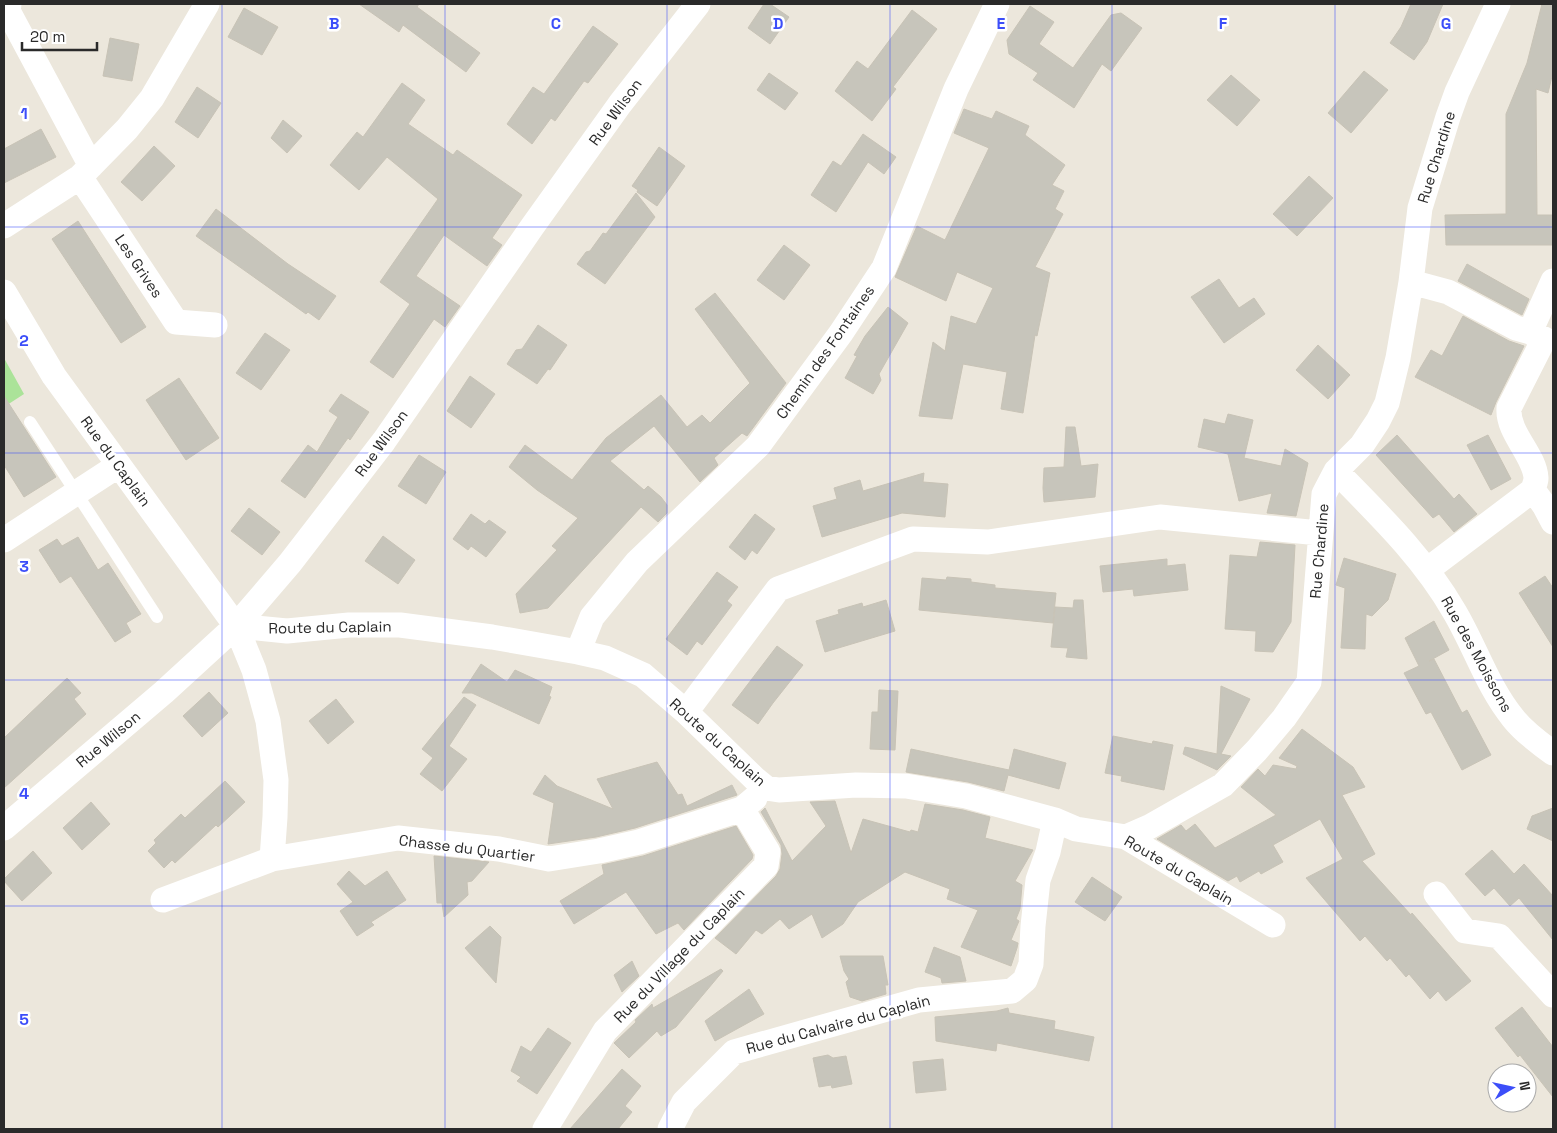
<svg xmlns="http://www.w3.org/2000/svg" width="1557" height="1133" viewBox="0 0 1557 1133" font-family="'Space Grotesk',sans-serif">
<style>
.green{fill:#abe399}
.building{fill:#c7c5bb;stroke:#c8c3b6}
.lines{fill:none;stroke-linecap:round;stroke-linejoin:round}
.lane{stroke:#fff;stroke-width:12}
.street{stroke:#fff;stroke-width:25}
.grid{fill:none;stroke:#3c4ef9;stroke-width:1;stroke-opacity:0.55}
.labels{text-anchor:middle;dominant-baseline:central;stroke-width:5;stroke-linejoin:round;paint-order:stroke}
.street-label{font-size:15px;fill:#2a2a2a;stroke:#fff}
.grid-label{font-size:16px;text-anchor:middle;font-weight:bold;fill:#3c4ef9;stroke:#fff;stroke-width:5;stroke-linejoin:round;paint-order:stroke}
</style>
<rect width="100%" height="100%" fill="#ece7dc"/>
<path class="green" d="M4,358L24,394L4,407Z"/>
<path class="building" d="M359,4H419L417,7L480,53L466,72L403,25L399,32Z
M764,4H770L789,17L770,44L748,28Z
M1411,4H1443L1427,42L1414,60L1390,43L1401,27Z
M1542,4H1553V72L1548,93L1536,89L1537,215H1553V245H1446L1445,215L1506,214V114L1527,63Z
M1030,6L1054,22L1039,44L1073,68L1111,15L1121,13L1142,28L1111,71L1102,64L1074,108L1033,80L1038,73L1009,54L1007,40Z
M244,8L278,27L262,55L228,37Z
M912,10L937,29L893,87L896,89L872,121L835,91L857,61L868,69Z
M593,26L618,44L588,83L584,81L555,121L551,118L532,144L507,124L533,87L544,94Z
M110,38L139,44L132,81L103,76Z
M1364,71L1388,90L1351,133L1328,113Z
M769,73L798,93L785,110L757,90Z
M1231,75L1260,100L1237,126L1207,100Z
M402,83L425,100L408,124L453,155L457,150L522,195L492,238L502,245L487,266L444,235L416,276L460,306L445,327L434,319L393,378L370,362L410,304L380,282L438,199L387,157L359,190L330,165L357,132L363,137Z
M197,87L221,103L198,138L175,122Z
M964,109L992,119L996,111L1029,126L1025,135L1065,165L1052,185L1064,191L1055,209L1063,214L1035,267L1050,273L1037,336L1035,335L1023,413L1001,409L1007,372L963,364L952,419L919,416L933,342L945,351L951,316L976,324L993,288L957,272L946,301L895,277L917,226L945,240L989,148L954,133Z
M283,120L302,136L287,153L271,138Z
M41,129L56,157L4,183V149Z
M863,134L896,157L884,174L868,162L836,212L811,195L833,161L841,166Z
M154,146L175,166L142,201L121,182Z
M659,147L685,166L657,206L637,192L638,190L632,186Z
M1309,176L1333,198L1297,236L1273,214Z
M636,193L655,217L605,284L577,264L586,252L590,251L603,233L606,234Z
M216,209L288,264L336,296L319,320L308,312L306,314L196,236Z
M78,221L146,327L121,343L52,239Z
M784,245L810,265L784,300L757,280Z
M1467,264L1529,299L1522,315L1458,281Z
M1219,279L1239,308L1254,298L1265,314L1224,343L1191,297Z
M715,293L786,383L747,436L742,433L714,458L718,465L700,482L654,426L610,461L644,490L648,486L661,497L667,505V513L658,522L641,507L548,608L520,613L516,594L557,550L552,546L578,518L537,490L509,467L525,445L572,480L606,438L661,395L687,427L702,415L710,423L750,383L695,309Z
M888,307L908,323L879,374L881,380L873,394L845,378L857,356L854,355L865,336Z
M1463,316L1509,341L1524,346L1496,402L1491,415L1415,377L1431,350L1442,356Z
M538,325L567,345L550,370L548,369L537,384L507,364L516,350L522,349Z
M265,333L290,350L261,390L236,373Z
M1318,345L1350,375L1328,399L1296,370Z
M470,376L495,394L471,428L447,411Z
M179,378L219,438L186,460L146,400Z
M341,394L369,412L350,440L348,438L305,498L281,481L308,445L317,452L338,417L329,411Z
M4,396L56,477L24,497L4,465Z
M1228,414L1253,420L1244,458L1281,466L1285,449L1308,463L1296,516L1267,513L1272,493L1239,501L1228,454L1198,447L1204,419L1225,424Z
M1066,427H1075L1081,466L1098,464L1095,497L1044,502L1043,488L1044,468L1064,467Z
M1397,435L1454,499L1459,494L1477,514L1454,532L1439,514L1433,518L1376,455Z
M1488,435L1511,479L1491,490L1467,445Z
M419,455L446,472L426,504L398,486Z
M924,473L923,482L948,484L945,517L902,513L822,537L813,506L837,499L834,488L860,480L863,491Z
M249,508L280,532L262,555L231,531Z
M471,514L485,524L489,520L506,532L486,557L471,546L468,550L453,539Z
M755,514L775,529L757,554L752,550L745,560L729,547Z
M383,536L415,560L398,584L365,561Z
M78,537L98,570L108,563L141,614L126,623L131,632L115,642L71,576L60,583L39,550L57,539L62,546Z
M1260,542L1295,545L1291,622L1273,652L1255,651L1256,631L1225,629L1230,555L1257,557Z
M1344,558L1396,574L1388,600L1372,616L1366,614L1365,649L1341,648L1345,588L1336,585Z
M1167,559V566L1185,564L1188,590L1134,596L1133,589L1103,592L1100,566Z
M717,572L738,587L727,601L732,605L702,645L697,641L687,655L666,639Z
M1545,576L1553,588V647L1519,593Z
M947,577L971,579V582L995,585V588L1056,593L1053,623L919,610L922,578L946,580Z
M886,600L895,631L825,652L816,621L839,614L838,610L862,603L863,607Z
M1074,600H1083L1087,659L1066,657L1068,648L1051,647L1055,607L1073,608Z
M1434,621L1449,650L1429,661L1434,659L1462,713L1467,710L1491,755L1462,770L1431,712L1426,714L1404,673L1419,666L1405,638Z
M777,646L803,665L773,703L758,724L732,705Z
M481,664L507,682L515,670L552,687L549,696L551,697L539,724L472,693H462Z
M67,678L81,693L74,699L86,714L4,788V738Z
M1221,686L1250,699L1221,754L1231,756L1217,770L1183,754L1185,747L1217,754Z
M879,690L898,691L895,750L870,749L872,712H878Z
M209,692L228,713L202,737L183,716Z
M464,697L476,705L449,746L467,759L442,791L420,774L433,758L422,749Z
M336,699L354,722L328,744L309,721Z
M1302,729L1353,767L1365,787L1342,795L1375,854L1362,861L1411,915L1412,913L1471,981L1446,1001L1438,991L1430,999L1409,974L1406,977L1390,958L1387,961L1365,936L1360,941L1306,878L1343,859L1320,819L1273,845L1283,862L1261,874L1259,871L1240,882L1237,876L1228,881L1157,839L1181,825L1186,831L1195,824L1215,848L1276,815L1241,787L1258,769L1265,776L1273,765L1296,769L1297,766L1279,758Z
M1113,736L1152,744L1153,741L1173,745L1164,790L1121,781L1122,776L1105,773Z
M911,749L1009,770L1014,749L1066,763L1059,789L1008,775L1004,791L968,782L906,772Z
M657,762L678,795L682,794L687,806L732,785L737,795L635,828L596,837L548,844L554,803L533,794L545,775L557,786L613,809L597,779Z
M225,781L245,802L218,827L216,825L175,863L172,860L164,868L148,851L156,843L154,840L181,814L185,818Z
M835,801L851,853L863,819L910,832L911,830L918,832L925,804L963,810L990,817L985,838L1033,850L1015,881L1022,885L1020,909L1016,919L1019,921L1011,940L1018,943L1017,948L1011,966L961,947L978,910L947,899L950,889L905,872L858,902L843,924L822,938L812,914L789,929L780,919L762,934L756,930L736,954L715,938L776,876L780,869L782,854L781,845L761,812L765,808L792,861L826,826L810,802Z
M91,802L110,824L82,850L63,828Z
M1553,808V841L1527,829L1532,816Z
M736,826L753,855L752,859L684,930L678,923L656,934L626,892L574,924L560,901L604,874L602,865L643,856Z
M1492,850L1514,874L1524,864L1553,896V940L1519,898L1510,906L1494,888L1485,896L1465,874Z
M33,851L52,873L22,901L4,881V879Z
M434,856L489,862L472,881L467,882L468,895L444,917L442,903H437Z
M349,871L365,886L387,871L406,900L371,922L374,925L357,936L340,911L353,902L337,884Z
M1092,877L1122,897L1105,921L1075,902Z
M490,926L501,937L496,983L465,948Z
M934,947L960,957L966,981L942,983L941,978L925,972Z
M840,956H883L888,985H885L886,994L862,1001L850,997L846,982L849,979L844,971Z
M632,961L639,976L622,992L614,975Z
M721,969L723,971L676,1027L661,1036L657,1031L629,1058L614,1043L636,1022L635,1020L652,1004L653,1008Z
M749,989L764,1014L715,1041L705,1021Z
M1522,1007L1553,1047V1097L1520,1055L1518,1057L1495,1028Z
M1008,1008L1009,1013L1055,1021L1054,1029L1094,1037L1089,1061L997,1043L996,1051L936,1041L935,1017L997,1011Z
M548,1028L571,1043L537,1094L517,1081L521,1077L511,1071L521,1046L531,1052Z
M828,1055L833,1058L846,1056L852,1084L832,1088L831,1085L819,1087L813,1058Z
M943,1059L946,1090L916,1093L913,1062Z
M622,1069L641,1086L625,1106L632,1112L618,1129H570Z"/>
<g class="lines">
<path class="lane" d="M30,422L157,617"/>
<path class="street" d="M9,4L8,11L91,166
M80,177L176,322L215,325
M4,226L80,177L127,129L152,98L207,4
M1411,282L1448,292L1516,328L1530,332
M4,292L54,376L236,626L254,670L268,721L276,780L275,817L272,859
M1336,471C1379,515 1423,557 1454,611C1475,646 1487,686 1513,718C1524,732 1539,743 1553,753
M1533,490L1544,505L1553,522
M4,540L119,465
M1427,570L1533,490C1534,486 1536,482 1536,478C1535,455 1507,433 1509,408L1544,339L1530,332L1553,281
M236,626L287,631L349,625H400L492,637L578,652L605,658L643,675L686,712L755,779L766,788L779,790L856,785L906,786L966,796L1055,820L1076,829L1126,837L1273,925
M578,652L592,617L637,562L758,446L841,333L884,268L956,89L997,4
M686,712L778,589L913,539L988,542L1160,517L1319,533
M4,828L164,692L236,626L290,563L384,441L532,227L620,104L698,4
M1126,837L1149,827L1223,785L1257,750L1284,718L1309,682L1324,494L1336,471L1362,445L1378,421L1387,403L1398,358L1411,282L1420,208L1448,117L1457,92L1498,4
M1436,894L1465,931L1499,936L1553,995
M163,900L272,859L398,838L499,849L549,859L599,851L639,842L742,809
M545,1129L605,1031L766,866L768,852L742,809L755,798
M670,1129L684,1102L734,1052L919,1000L1012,991L1025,980L1031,964L1033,926L1038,880L1048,852L1055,820"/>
</g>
<path class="grid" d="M222,4V1129M445,4V1129M667,4V1129M890,4V1129M1112,4V1129M1335,4V1129M4,227H1553M4,453H1553M4,680H1553M4,906H1553"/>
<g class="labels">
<g class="street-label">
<text transform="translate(615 112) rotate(-54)">Rue Wilson</text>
<text transform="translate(1436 157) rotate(-73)">Rue Chardine</text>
<text transform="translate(139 266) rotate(56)">Les Grives</text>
<text transform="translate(825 352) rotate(-55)">Chemin des Fontaines</text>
<text transform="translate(381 443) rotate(-54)">Rue Wilson</text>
<text transform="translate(116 461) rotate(54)">Rue du Caplain</text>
<text transform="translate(1319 551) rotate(-85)">Rue Chardine</text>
<text transform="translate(330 627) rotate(-1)">Route du Caplain</text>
<text transform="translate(1477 654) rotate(61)">Rue des Moissons</text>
<text transform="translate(108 739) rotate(-40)">Rue Wilson</text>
<text transform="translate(718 742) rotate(42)">Route du Caplain</text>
<text transform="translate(467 848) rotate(7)">Chasse du Quartier</text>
<text transform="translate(1179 870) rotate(30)">Route du Caplain</text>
<text transform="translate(679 955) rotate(-46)">Rue du Village du Caplain</text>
<text transform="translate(838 1024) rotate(-15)">Rue du Calvaire du Caplain</text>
</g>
</g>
<g class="grid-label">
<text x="334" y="29">B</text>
<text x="556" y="29">C</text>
<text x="778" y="29">D</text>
<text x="1001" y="29">E</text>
<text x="1223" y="29">F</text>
<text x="1446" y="29">G</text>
<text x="24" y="119">1</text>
<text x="24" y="346">2</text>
<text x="24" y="572">3</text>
<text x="24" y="799">4</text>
<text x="24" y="1025">5</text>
</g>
<rect width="1557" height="1133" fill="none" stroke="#2a2a2a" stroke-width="10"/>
<g transform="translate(1512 1088) rotate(81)"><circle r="24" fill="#ffffff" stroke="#aaaaaa"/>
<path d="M0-4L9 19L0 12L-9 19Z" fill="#3c4ef9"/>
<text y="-8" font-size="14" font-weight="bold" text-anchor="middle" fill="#2a2a2a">N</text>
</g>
<path d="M22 42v8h75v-8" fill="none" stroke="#2a2a2a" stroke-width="2.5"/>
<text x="30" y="42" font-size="15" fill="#2a2a2a" stroke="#ffffff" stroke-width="4" paint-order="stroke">20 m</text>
</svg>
